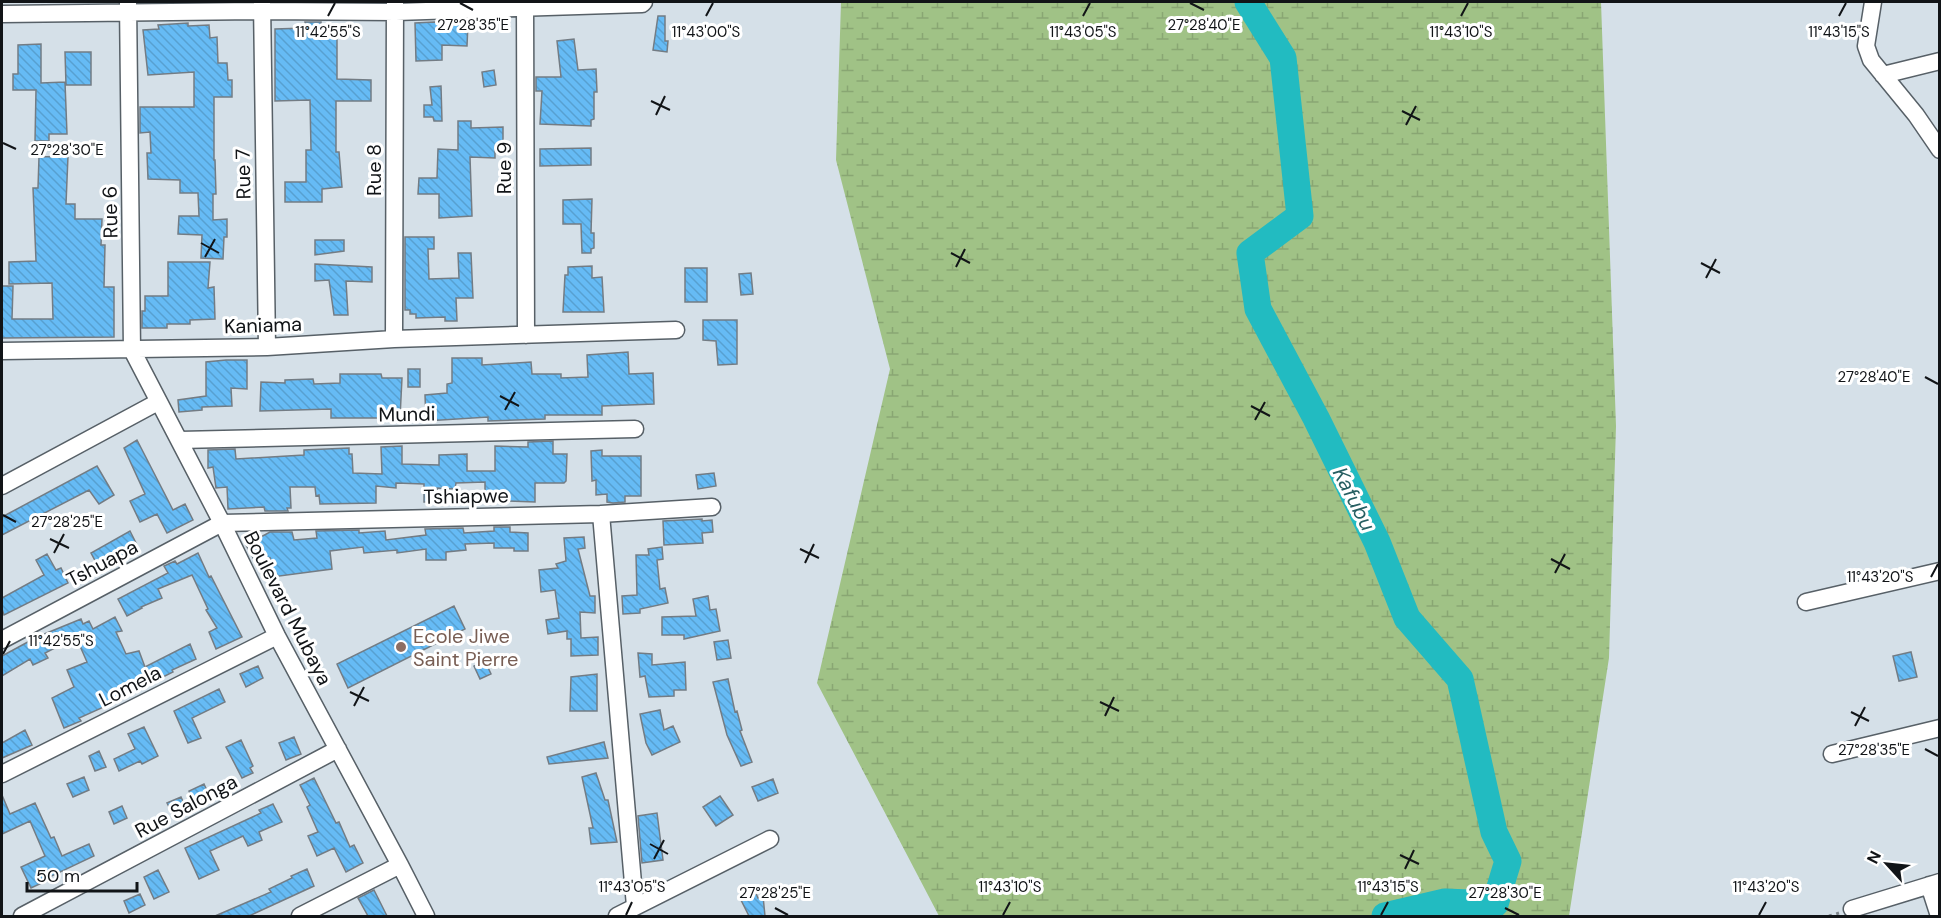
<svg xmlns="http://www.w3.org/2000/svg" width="1941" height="918" viewBox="0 0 1941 918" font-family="'DM Sans',sans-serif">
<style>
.wetland{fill:url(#wetland-marsh)}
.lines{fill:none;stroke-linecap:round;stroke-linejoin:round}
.river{stroke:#22bbc1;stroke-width:27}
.building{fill:url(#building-back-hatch);stroke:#737c84;stroke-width:1.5}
.minor-casing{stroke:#576067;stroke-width:19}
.path{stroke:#7e858b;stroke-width:3;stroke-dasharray:3 4.5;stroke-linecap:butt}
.minor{stroke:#fff;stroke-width:16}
.ticks{fill:none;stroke:#111417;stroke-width:2}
.education-dot{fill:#8d6e63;stroke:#fff;stroke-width:2}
.labels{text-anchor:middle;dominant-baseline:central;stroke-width:6;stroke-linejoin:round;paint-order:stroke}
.street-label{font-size:20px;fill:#111417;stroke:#fff}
.education-label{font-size:20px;fill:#785e54;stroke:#fff;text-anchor:start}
.water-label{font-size:21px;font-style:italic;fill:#275f62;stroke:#fff}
.ticks-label{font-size:15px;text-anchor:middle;fill:#111417;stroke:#fff;stroke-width:6;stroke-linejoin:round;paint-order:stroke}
</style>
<defs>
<pattern id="wetland-marsh" width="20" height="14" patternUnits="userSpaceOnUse" patternTransform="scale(1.5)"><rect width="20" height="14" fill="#a0c286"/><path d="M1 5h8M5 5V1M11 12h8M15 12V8" fill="none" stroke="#89a673"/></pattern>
<pattern id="building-back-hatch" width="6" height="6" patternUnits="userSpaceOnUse" patternTransform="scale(1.5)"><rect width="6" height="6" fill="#66bbf5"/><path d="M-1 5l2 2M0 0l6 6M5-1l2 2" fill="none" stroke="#57a0d1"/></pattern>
</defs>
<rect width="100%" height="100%" fill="#d5e0e8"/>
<path class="wetland" d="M841,2H1601L1616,426L1609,658L1569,916H939L817,683L890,369L836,160Z"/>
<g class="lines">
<path class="river" d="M1248,2L1283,58L1300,216L1250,253L1258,309L1316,418L1377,542L1407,618L1460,679L1494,832L1508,861L1495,904L1445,902L1385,916"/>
</g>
<path class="building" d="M658,16H665V41H668L667,52L653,50Z
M305,22H321V26H337V79L371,80V101H336V152H339L342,187L322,189V202H285V182H306V150H311L310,100L275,101V29L306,28Z
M434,22L468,23L467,46L442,45V60L416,61L415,23Z
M188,23V26L209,25L210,38L217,37L218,63H227L228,80H232V97H214V160H215L216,194H213V220L227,219V237H224L223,259L201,258L202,235L178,234L179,216H199L198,193H180V180L148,179L147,153H151L150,132L140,133V107H194V72L148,75L143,30L159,29L158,25Z
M574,39L578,70L596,69L597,92H594V119L591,120V126L540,124L542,91H536V77H561L557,41Z
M41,44V83L65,82L67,134H49V141H35L36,90H13V74H18V45Z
M65,52H91V85H66Z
M494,70L496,85L484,87L482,72Z
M441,86L442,121H434L433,117H424V105H432L430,87Z
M458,121H471V128L503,127V145L495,146V158L470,157L472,216L439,218V194H418L419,178H437L438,149L458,150Z
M591,148V165L540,166V149Z
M68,156L66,204H75V219H102L101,245H105L104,287H114V337L2,338V286H13L12,319H53L52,283L9,284V262L36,261L33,188H38L39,157Z
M592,199L591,233H594V248L591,249V253H582L581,224H563V200Z
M405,237H434V249H428L429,279L459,278L458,253H471L473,298H456L457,321H445V317L416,318V314H410V310H405Z
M315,240H344V251L315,255Z
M168,262H210L208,288L214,287L215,319L190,320V324H167V328H142V311H145V296H168Z
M315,264L372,267V282L346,281L348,315H334L329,280L315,281Z
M592,266V278L602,277L604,312H563L565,275H568V267Z
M685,268H707V302H685Z
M751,273L753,294L741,295L739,274Z
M703,320H737V364L718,365L716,341L703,340Z
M628,352L629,374L653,373L654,404L602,406V415H545V419L488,421V417L426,421L425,395L447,393V384L452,383V358H482V365L531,362L532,374H561V378L588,377L587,355Z
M226,360H247V389L231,388L232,406L202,407V410L179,412L178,400L206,396V362Z
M408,369H420V387H408Z
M340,374H381L382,378H402L400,418H331V409L260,411L261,382L285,383V380L313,379L314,384L340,383Z
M137,440L173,510L185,504L193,520L167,533L157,514L140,522L130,501L145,494L124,448Z
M553,441V454H567L566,481L564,483H535V502L485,500V482L456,483L455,489L437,488V502H424V484L396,483V488L376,486V503L320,504L319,495L316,496L315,487H290L291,508H287L288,511H265L264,507L228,509L227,487L216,488L213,467L208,468V450L235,449L236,459L304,455V450L349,448V454H352L353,473L382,474L381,447L402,446V464L439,465V455L467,454V471H495V446L528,447V442Z
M602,450V456H641V496H625V502L613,503L607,502V494L596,495V480L592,481L591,451Z
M97,466L114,495L99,504L89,490L2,535V517Z
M714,473L716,486L698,489L696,475Z
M702,519V521L712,520L713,532L702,533L703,543L664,545L663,521Z
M494,527H510V532L528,533V551H514V548H494V543L465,544L466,550L446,552V560H426V549L397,553V550L364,553L363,547L330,551L332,569L272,577L270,558L257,565L246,545L270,532H292L294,540L317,538L316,531L359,530V533L385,531L386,540L426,535L425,529L463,528L464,533L494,531Z
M130,531L138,547L99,568L91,553Z
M584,537L585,548L578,549L590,596H595V613L580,612L581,638L598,637V655L571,656V639H567V631L548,634L546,620L559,618L555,590L541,592L539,570L558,568L556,564L566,561L564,538Z
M662,547L663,559L657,560L660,589L665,588L668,603L640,609V613L623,614L622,596L637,595L636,555H649L648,549Z
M198,553L209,577L211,576L242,637L216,649L209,632L217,628L206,610L208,609L192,575L158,589L162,598L141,607L142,608L127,616L118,599L168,573L164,566L175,561L177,564Z
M47,554L56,570L61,568L68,583L4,615L2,609V598L44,575L36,560Z
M708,596L710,610L716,609L720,631L684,639V635H662V617L696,616L693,599Z
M454,606L465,629L348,688L337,664Z
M115,617L122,631L116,632L126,654L139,651L145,667L190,644L196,659L172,670L173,672L149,684L124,693L126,697L79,718L81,721L64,728L52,698L74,687L67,670L87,662L76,637L45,653L48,658L33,665L30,659L2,676V656L37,637L81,619L83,624L89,621L93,629Z
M728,640L731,658L717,660L714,642Z
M1911,652L1917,677L1899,681L1893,656Z
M638,653L652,654V665L685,662L686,690H674V696L649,697L645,676L640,677Z
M485,661L491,674L480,679L474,666Z
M258,666L263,678L246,687L240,674Z
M597,674V711H570L571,677Z
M728,679L735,712L737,711L742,730L740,731L752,762L741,766L727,735L713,682Z
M219,689L225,702L192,718L201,738L188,743L174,711Z
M660,710L664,730L673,726L680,742L652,755L646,743L640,714Z
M144,727L158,756L142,764L140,761L119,771L114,759L135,749L128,734Z
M25,730L32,745L2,758V743Z
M294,737L301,754L286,760L279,743Z
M241,740L253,766L250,768L253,773L242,778L226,747Z
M604,742L608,758L549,764L547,757Z
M99,751L106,767L95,771L89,756Z
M596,773L605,800H608L617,842L591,844L589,828H593L582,777Z
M84,777L89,790L73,797L67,784Z
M314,778L336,823L339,822L350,847L354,845L363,863L346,872L334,848L317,856L308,836L318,832L307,807L310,805L300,785Z
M773,779L778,793L758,801L752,787Z
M204,784L209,795L194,802L189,791Z
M2,795L10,814L35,803L51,838L54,837L62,856L89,844L94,856L43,880L44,882L31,888L21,867L45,856L30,821L2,834Z
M720,796L733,815L716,826L703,807Z
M181,797L186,808L173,815L167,803Z
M273,804L282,822L259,832L262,840L248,846L243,836L210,851L219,870L199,879L185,848L261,813L259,810Z
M122,806L127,818L114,824L109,812Z
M657,813L663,860L642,863L638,816Z
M307,869L314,886L249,916H215L271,892L269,889L292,878L291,876Z
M158,870L169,892L154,899L144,877Z
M754,889L758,898L763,896L765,916H749L739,896Z
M374,890L387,916H368L358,898Z
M140,894L145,905L129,913L124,901Z"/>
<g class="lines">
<g class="minor-casing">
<path id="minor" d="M128,2L132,350L222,523L277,636L400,865L426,916
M262,2L267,347
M525,2L526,335
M1873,2L1866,46L1871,60L1916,115L1940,150
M2,14L262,11L396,12L642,4L644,2
M1883,75L1940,61
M394,339L395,2
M2,351L267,347L394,339L676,330
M180,440L635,429
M2,486L158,402
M601,514L635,906
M1806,602L1940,571
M2,640L222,523L601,514L712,507
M1832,754L1940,728
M2,774L277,636
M1929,885L1939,916
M1852,909L1940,882
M22,916L338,749
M300,916L400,865
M617,916L770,839"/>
</g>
<path class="path" d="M1829,916L1839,913"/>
<use href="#minor" class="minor"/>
</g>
<path class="ticks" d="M460,3L473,10M1190,3L1204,10M328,16L335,3M706,16L713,3M1083,16L1090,3M1461,16L1468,3M1839,16L1846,3M651,101L670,110M1402,111L1420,120M656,115L665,96M1406,125L1416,106M3,143L16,149M201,243L219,253M951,253L970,263M205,257L215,239M1701,263L1720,273M956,267L965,249M1706,278L1716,259M1925,377L1938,384M500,396L519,406M1251,406L1270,416M505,410L515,392M1255,420L1265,402M3,515L16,522M50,539L69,548M800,549L819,558M54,553L64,534M1551,559L1570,569M805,563L814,544M1555,573L1565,554M1931,577L1938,564M3,654L10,641M350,692L369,701M1100,702L1119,711M354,706L364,687M1851,712L1869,721M1105,716L1114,697M1855,726L1865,707M1925,749L1938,756M650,844L668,854M1400,855L1419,864M654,859L664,840M1405,869L1414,850M775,908L788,915M1505,908L1519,915M626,915L632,902M1003,915L1010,902M1381,915L1388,902M1759,915L1766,902"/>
<circle class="education-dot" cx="401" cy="647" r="6"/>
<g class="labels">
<g class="street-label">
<text transform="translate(504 168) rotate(-90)">Rue 9</text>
<text transform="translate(374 170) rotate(-90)">Rue 8</text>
<text transform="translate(243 174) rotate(-91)">Rue 7</text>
<text transform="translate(110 212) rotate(-91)">Rue 6</text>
<text transform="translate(263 325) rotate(-2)">Kaniama</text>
<text transform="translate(407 414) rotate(-1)">Mundi</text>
<text transform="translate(466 496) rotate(-1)">Tshiapwe</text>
<text transform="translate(102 563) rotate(-28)">Tshuapa</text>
<text transform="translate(288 608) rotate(63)">Boulevard Mubaya</text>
<text transform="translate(130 686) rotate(-27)">Lomela</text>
<text transform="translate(186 806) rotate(-28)">Rue Salonga</text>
</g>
<g class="education-label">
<text x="413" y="636">Ecole Jiwe<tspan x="413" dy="23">Saint Pierre</tspan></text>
</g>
<g class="water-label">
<text transform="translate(1354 499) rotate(63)">Kafubu</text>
</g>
</g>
<g class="ticks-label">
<text x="473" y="30">27°28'35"E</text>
<text x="1204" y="30">27°28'40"E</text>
<text x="328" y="37">11°42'55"S</text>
<text x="706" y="37">11°43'00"S</text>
<text x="1083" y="37">11°43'05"S</text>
<text x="1461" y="37">11°43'10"S</text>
<text x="1839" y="37">11°43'15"S</text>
<text x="67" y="155">27°28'30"E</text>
<text x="1874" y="382">27°28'40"E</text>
<text x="67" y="527">27°28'25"E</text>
<text x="1880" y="582">11°43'20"S</text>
<text x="61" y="646">11°42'55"S</text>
<text x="1874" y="755">27°28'35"E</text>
<text x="632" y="892">11°43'05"S</text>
<text x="1010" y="892">11°43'10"S</text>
<text x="1388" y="892">11°43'15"S</text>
<text x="1766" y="892">11°43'20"S</text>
<text x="775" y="898">27°28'25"E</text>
<text x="1505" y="898">27°28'30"E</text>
</g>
<rect width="1941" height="918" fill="none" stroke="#111417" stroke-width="6"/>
<g transform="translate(1887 864) rotate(297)" stroke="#ffffff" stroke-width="4.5" paint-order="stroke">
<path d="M0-4.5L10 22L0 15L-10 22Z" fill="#111417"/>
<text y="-9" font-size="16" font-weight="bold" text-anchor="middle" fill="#111417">N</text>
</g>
<path d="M27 882v9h110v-9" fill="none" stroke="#111417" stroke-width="3"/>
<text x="36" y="882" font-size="18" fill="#111417" stroke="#ffffff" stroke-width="4.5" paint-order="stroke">50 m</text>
</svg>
